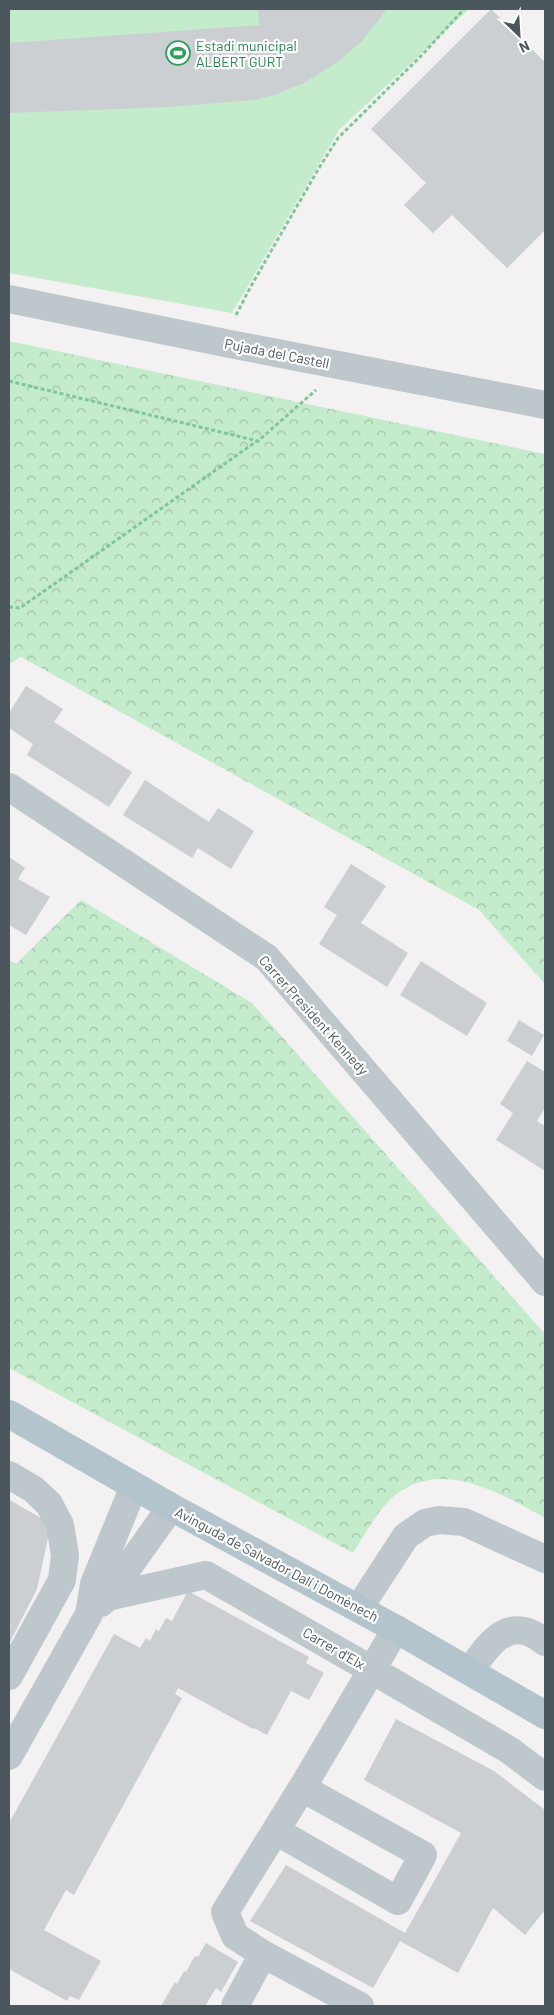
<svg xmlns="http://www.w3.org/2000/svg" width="554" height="2015" viewBox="0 0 554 2015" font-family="Barlow,sans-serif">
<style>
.forest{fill:url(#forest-crowns)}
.park{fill:#c5ebcd}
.building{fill:#cbcfd2}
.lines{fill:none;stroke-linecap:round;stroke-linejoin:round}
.path{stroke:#80c698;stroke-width:3;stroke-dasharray:4 2.5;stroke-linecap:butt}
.minor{stroke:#bec7cc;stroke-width:28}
.major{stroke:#b4c4cc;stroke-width:28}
.labels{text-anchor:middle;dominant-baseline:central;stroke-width:4.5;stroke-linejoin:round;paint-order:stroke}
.leisure-label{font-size:14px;fill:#27864d;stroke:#fff;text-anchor:start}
.street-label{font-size:14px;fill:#4b575d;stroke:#fff}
</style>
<defs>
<pattern id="forest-crowns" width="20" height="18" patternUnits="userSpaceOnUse" patternTransform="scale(1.25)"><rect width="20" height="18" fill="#c5ebcd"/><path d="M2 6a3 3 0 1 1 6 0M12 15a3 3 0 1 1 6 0" fill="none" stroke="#a2c1aa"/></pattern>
</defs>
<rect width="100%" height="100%" fill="#f3f1f1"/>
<path class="forest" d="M9,341L545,454V984L479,910L21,657L9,664Z
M81,900L252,1003L545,1334V1518C497,1491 432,1453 385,1505C373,1519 363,1538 353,1553L9,1368V960L16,964Z"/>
<path class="park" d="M9,9H469L339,130L232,313L9,273Z"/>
<path class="building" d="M258,9H387L362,41L336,63L304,83L274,95L254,100L168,107L9,113V43L259,25Z
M491,9L545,62V230L507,268L452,215L433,233L404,205L426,183L371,129Z
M26,686L63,709L54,722L132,772L109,807L27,755L33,744L9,728V713Z
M145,780L209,822L218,808L254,831L231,869L198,848L192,858L123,815Z
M9,857L25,868L18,879L50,897L26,935L9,925Z
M351,864L386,886L361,923L408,953L387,987L319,944L337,915L324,907Z
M421,961L487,1003L467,1036L400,995Z
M519,1020L544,1035L532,1056L507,1041Z
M527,1061L545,1072V1108L537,1121L545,1126V1171L496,1140L513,1113L500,1104Z
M10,1500L51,1524L37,1589L9,1644Z
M188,1591L309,1657L306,1663L324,1673L309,1700L291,1691L267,1735L254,1728L253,1729L178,1688L175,1694L182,1698L74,1895L66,1890L44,1930L101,1961L79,2000L70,1996L67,2001L9,1969V1823L114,1634L140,1648L146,1638L150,1641L156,1629L159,1631L166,1618L172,1621Z
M396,1719L494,1771L545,1810V1910L525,1935L493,1908L458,1973L400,1941L373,1988L250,1921L286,1865L405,1933L461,1833L364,1780Z
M206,1943L238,1962L221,1992L216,1988L205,2006H161L175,1982L177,1984L184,1971L186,1972L195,1956L198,1957Z"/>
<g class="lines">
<path class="path" d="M236,315L251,286L319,168L338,138L422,55L464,9
M9,381L258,441L316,390
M9,607L20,608L257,441"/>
<path class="minor" d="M9,299L225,343L545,405
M9,787L267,958L545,1282
M9,1475L33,1489L49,1504L60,1525L65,1555L62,1580L9,1676
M107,1597L206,1575L372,1670L509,1750L545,1777
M101,1603L107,1597L171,1507
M359,1608L406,1536L425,1523L439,1520L464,1522L545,1559
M470,1671C482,1653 500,1625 524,1631C532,1632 539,1638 545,1642
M9,1756L89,1614L94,1584L134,1486
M276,1831L398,1901L423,1855L302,1788
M263,1954L360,2006
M235,2006L263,1954L235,1936L225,1912L302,1788L396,1629"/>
<path class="major" d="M9,1414L171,1507L396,1629L545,1715"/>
</g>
<defs>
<g id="stadium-ring" transform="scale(1.25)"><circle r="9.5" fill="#fff" stroke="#2e9e5b" stroke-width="1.5"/><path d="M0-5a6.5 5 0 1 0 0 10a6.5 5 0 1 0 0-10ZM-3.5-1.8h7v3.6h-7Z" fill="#2e9e5b"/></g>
</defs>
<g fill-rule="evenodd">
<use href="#stadium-ring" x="178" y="53"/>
</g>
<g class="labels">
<g class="leisure-label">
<text x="196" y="45">Estadi municipal<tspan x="196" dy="16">ALBERT GURT</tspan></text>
</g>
<g class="street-label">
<text transform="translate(277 353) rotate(11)">Pujada del Castell</text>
<text transform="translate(314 1015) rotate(48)">Carrer President Kennedy</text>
<text transform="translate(277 1564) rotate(28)">Avinguda de Salvador Dalí i Domènech</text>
<text transform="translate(334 1648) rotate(30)">Carrer d'Elx</text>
</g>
</g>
<rect width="554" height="2015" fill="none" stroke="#4b575d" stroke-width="20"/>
<g transform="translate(519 35) rotate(155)" stroke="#ffffff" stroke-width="4" paint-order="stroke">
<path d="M0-4L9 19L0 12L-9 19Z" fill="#4b575d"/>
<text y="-8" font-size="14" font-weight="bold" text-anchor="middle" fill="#4b575d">N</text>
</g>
</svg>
